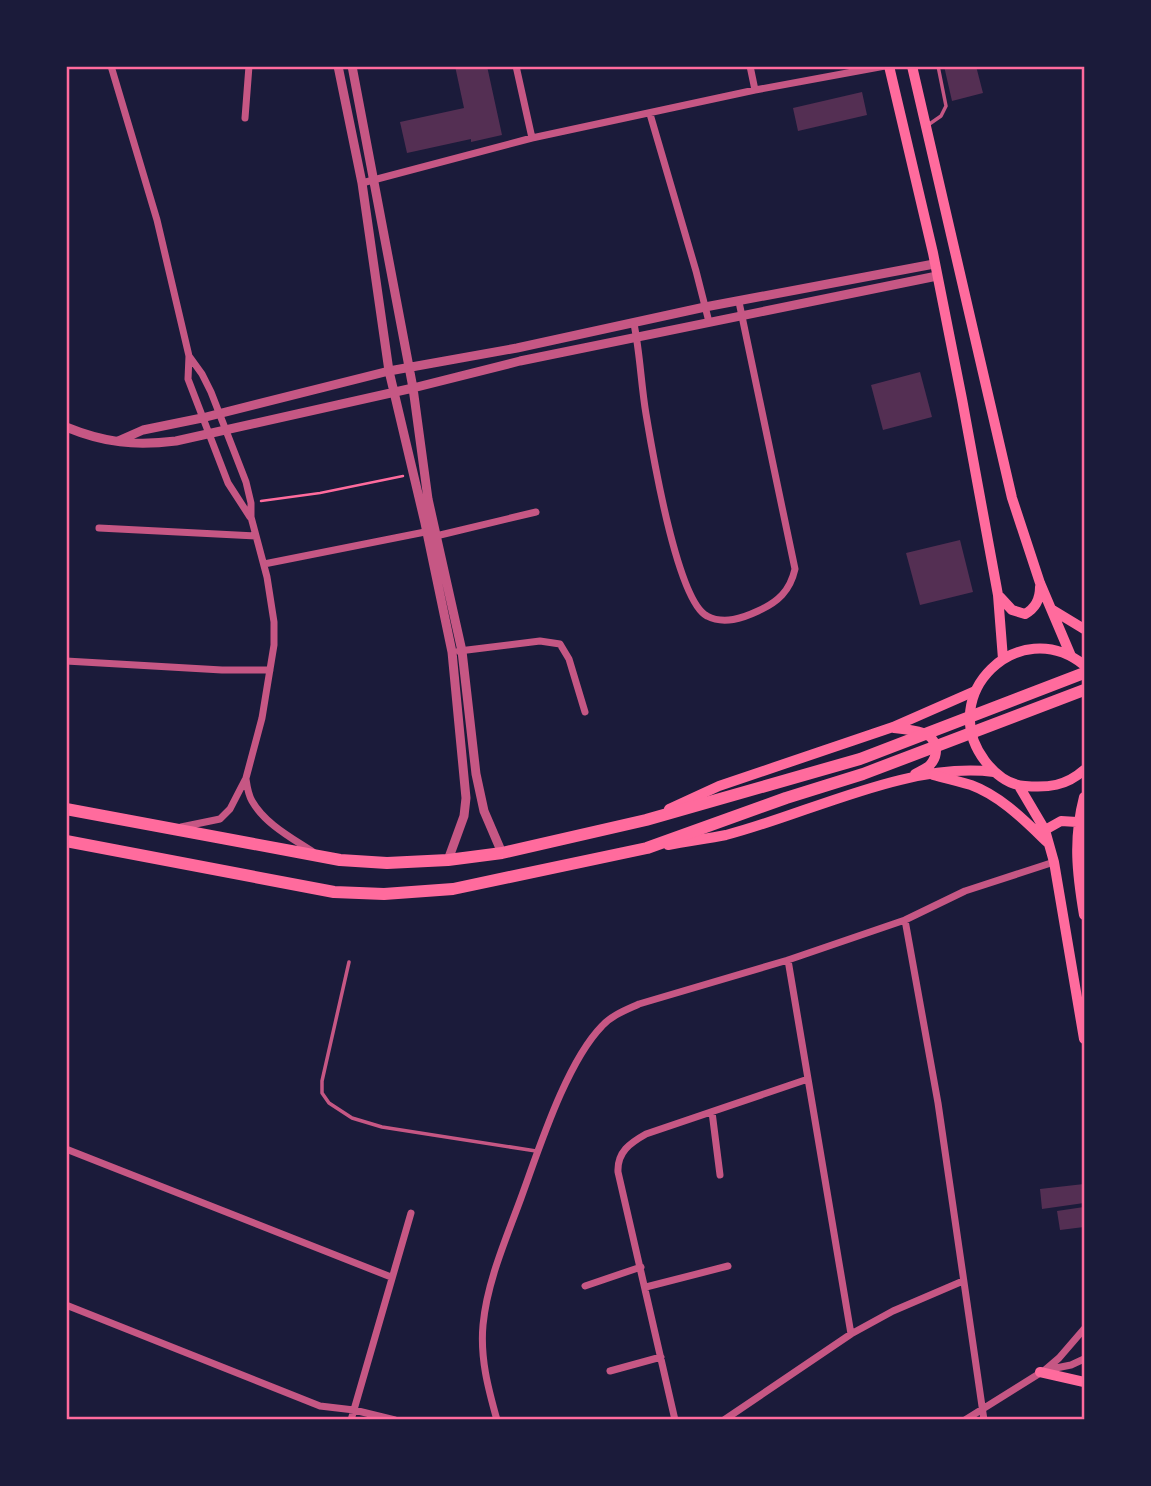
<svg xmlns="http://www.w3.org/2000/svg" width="1151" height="1486" viewBox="0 0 1151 1486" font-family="'Public Sans',sans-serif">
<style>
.building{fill:#542f53}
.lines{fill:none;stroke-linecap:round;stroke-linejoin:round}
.path{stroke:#ff6b9d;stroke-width:2.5}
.service{stroke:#c65784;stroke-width:3.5}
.minor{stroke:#c65784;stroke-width:7}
.tertiary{stroke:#c65784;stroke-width:9}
.secondary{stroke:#ff6b9d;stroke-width:10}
.primary{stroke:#ff6b9d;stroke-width:10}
.trunk{stroke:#ff6b9d;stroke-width:12}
.neatline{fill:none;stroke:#ff6b9d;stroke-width:2.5}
</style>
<rect width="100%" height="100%" fill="#1b1b3a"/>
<path class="building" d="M455,66H487L502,135L471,142V139L407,153L400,122L464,108Z
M944,66H976L983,93L952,101Z
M862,92L867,115L798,131L793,108Z
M920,372L932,417L883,430L871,385Z
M960,540L973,592L920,605L906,553Z
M1084,1184V1203L1042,1209L1040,1189Z
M1084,1207V1227L1060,1230L1057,1211Z"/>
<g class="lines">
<path class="path" d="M261,501L320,493L403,476"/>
<path class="service" d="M928,125L941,116L946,106L938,66
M349,962L322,1081V1093L329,1103L352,1118L382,1127L536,1151"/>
<path class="minor" d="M111,66L157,220L189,356L188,379L228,483L250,517
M516,66L532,138
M750,66L755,90
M650,114L696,271L709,322
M245,118L249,66
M362,183L532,138L755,90L885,66
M634,324C640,353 641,384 646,414C652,450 677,601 707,616C724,625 743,618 758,611C778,602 790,591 795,569L739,302
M99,528L256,536
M436,536L536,512
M264,564L430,531
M459,651L540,641L560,644L569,659L585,712
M66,661L222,670H270
M246,779C247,786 248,794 252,801C265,824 292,838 313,852
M181,827L220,819L230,809L246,778L262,718L274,645V622L267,577L251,517V503L246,482L211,392L202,374L189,356
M905,920L938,1103L984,1420
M788,960L851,1334
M712,1112L720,1175
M66,1149L391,1277
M585,1286L641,1267
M646,1287L728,1266
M66,1305L320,1406L354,1410L395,1420
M1046,1370L1071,1365L1084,1359
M610,1371L661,1357
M351,1420L411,1213
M497,1420C488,1388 480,1358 483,1325C487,1282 506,1239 521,1198C539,1149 566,1063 602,1026C612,1015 626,1010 639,1004L788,960L905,920L965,891L1054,862
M675,1420L618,1172C617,1152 630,1143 646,1134L808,1079
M724,1420L851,1334L893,1311L963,1281
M965,1420L1045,1370L1059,1358L1084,1329"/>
<path class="tertiary" d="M338,66L362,183L389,371L425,523L452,652L466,798L464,816L448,860
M352,66L413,388L428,499L462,651L476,774L484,811L502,853
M66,427C105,443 135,446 176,441L413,388L520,361L937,276
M118,441L143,430L202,418L389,371L517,348L705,307L934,264"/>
<path class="secondary" d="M894,728C903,729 914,730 923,733C937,737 940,754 930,765C926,769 920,771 915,774
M669,809L719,786L893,727L975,691
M668,845C687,841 707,839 726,835C808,814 909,761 994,772"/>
<path class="primary" d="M889,66L933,253L962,399L998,595L1003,659
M912,66L1012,498L1040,583L1071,656
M1000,597L1012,610L1025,614C1036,608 1040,599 1040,587
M1051,609L1084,629
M1084,665C1019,613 935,695 985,761C995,774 1008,785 1025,786C1048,788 1066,786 1084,770
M933,775C945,778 958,781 971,785C1001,796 1025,821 1048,843
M1019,786L1045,830L1054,862L1084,1039
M1084,797C1073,839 1077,873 1084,915
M1045,830L1061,821L1077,822
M1040,1372L1084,1382"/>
<path class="trunk" d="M66,809L340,860L387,863L448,860L502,853L646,820L860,759L1084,673
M66,841L334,892L384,894L453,889L647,848L786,798L863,774L1084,690"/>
</g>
<rect width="1151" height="1486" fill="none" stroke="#1b1b3a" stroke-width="136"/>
<rect x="68" y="68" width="1015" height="1350" class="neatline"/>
</svg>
